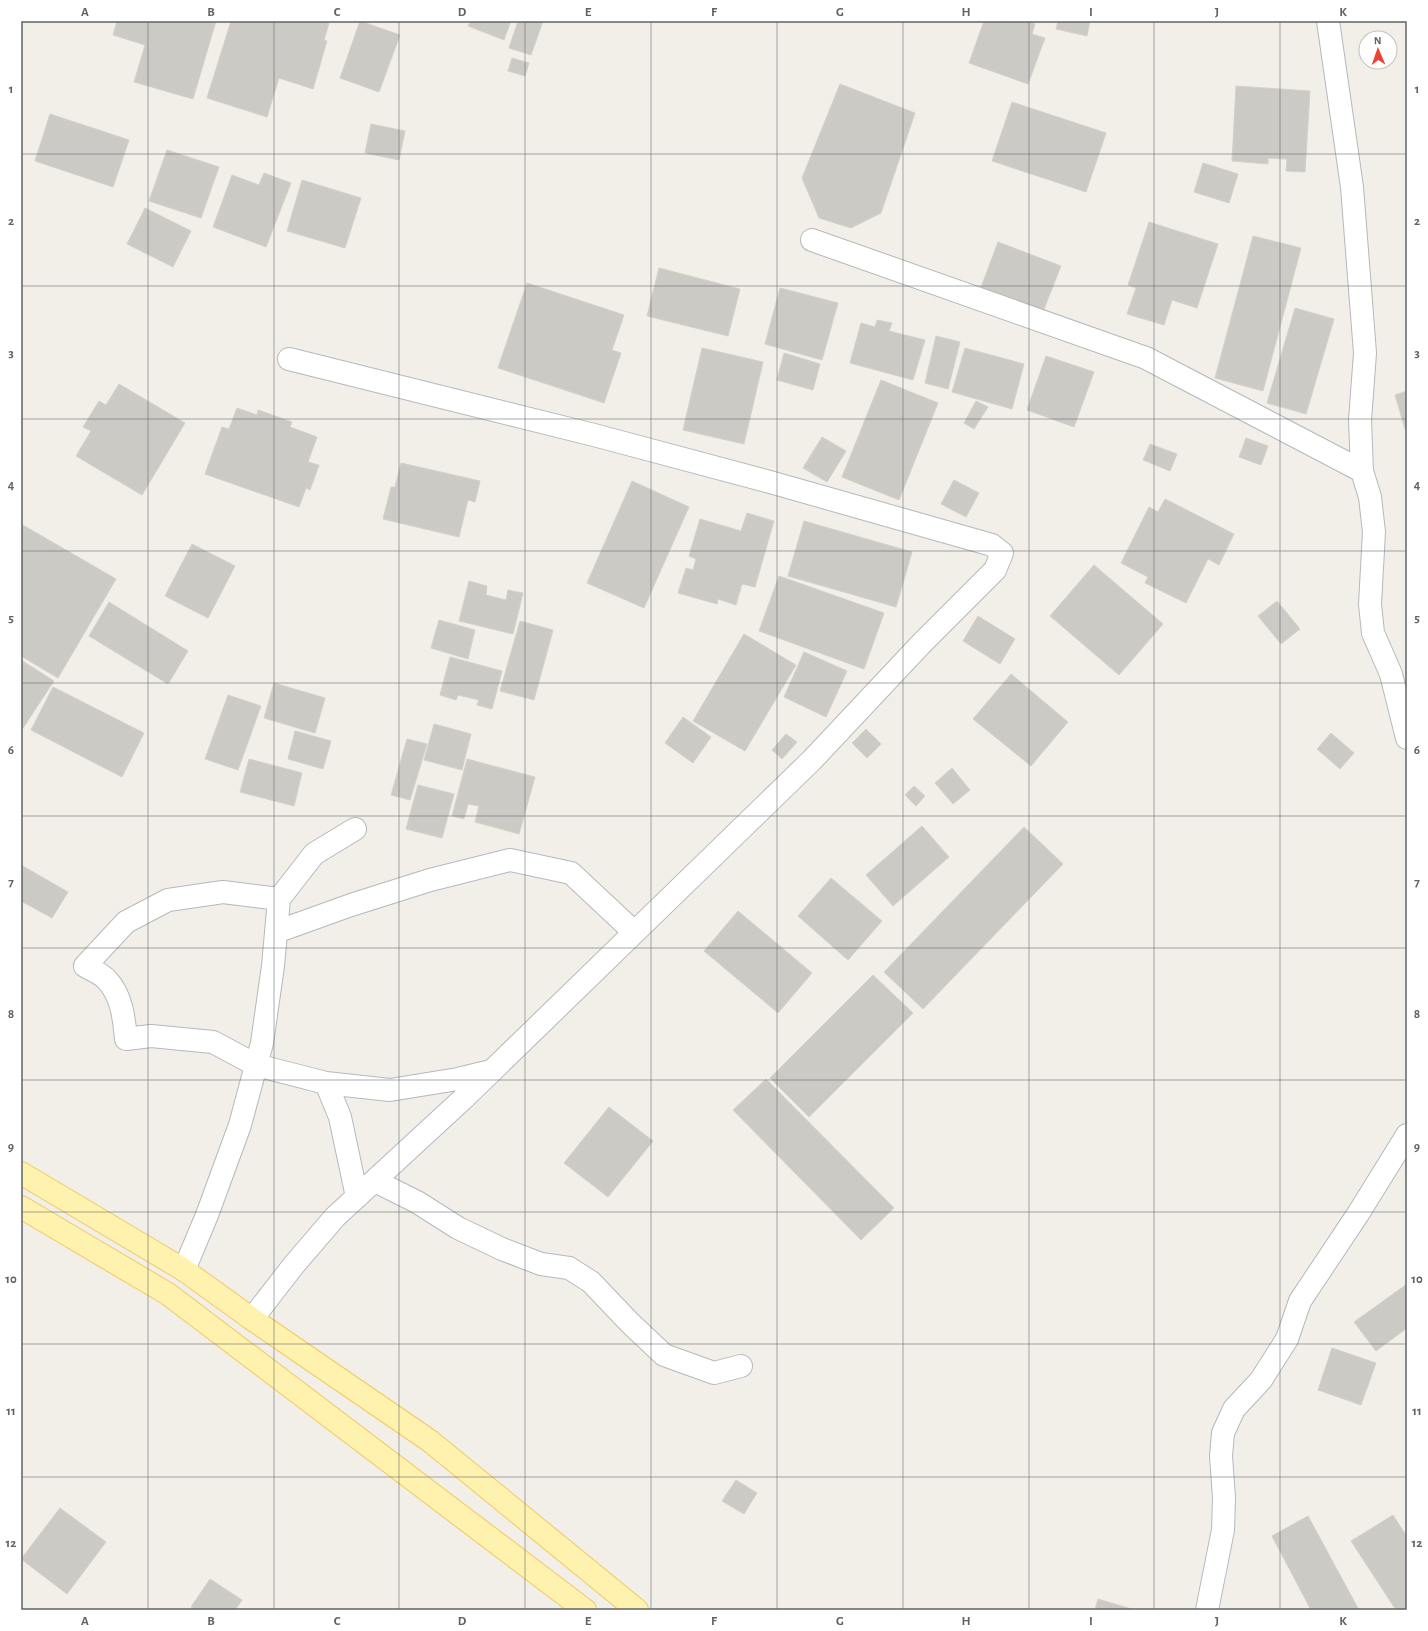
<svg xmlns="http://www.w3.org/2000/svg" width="1428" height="1631" viewBox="0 0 1428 1631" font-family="'Alegreya Sans',sans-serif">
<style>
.building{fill:#cccac5;stroke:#d6d1c6}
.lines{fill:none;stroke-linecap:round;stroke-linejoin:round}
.street-casing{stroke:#b5b8bc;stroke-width:24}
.primary-casing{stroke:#f2c960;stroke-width:24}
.street{stroke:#fff;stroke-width:22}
.primary{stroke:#fff2af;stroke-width:22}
.grid{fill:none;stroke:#5f6368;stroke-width:1;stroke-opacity:0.55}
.neatline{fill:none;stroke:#5f6368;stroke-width:1.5}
.grid-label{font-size:13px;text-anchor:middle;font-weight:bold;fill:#5f6368}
</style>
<rect width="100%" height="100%" fill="#f1efe8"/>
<path class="building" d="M117,21H216L193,99L134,82L145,45L113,35Z
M231,21H322L329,23L324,40L327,41L313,89L279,78L267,117L207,98Z
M360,21L400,35L379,92L340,78Z
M471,21H511L504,40L468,26Z
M518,21H543L531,55L509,48Z
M984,21H997L1002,23L1003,21H1027L1035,24L1032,34L1045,38L1028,84L969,63Z
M1058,21H1090L1087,36L1056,29Z
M512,58L529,63L525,76L508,71Z
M840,84L915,113L881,213L851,228L819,218L802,178Z
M1236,86L1310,91L1305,172L1286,171L1287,159L1268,158V164L1232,161Z
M1012,102L1106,133L1086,192L992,161Z
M50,114L129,140L113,187L35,161Z
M371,124L405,131L399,160L365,153Z
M167,150L219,167L201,218L149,201Z
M1203,163L1238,174L1229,203L1194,192Z
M264,173L291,183L266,247L213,227L232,175L259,185Z
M302,180L361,198L345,248L287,231Z
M145,208L191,231L173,267L127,244Z
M1149,222L1218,244L1197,308L1172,300L1164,325L1127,314L1136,288L1128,285Z
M1253,236L1301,248L1263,391L1215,378Z
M998,242L1061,266L1042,314L980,290Z
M659,268L740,289L728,336L647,316Z
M527,283L624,315L612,350L621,353L604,403L498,368Z
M780,288L838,303L822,360L765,344Z
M1295,308L1334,319L1306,414L1267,403Z
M877,320L892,323L889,331L925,340L913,380L850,363L861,323L875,327Z
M936,336L960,342L948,389L925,383Z
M702,348L763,362L744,444L683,430Z
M965,348L1024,364L1012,409L952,392Z
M784,353L820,364L813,390L777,380Z
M1046,356L1094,372L1074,427L1027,410Z
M881,380L938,403L899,500L842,477Z
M119,384L185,423L142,495L76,456L91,431L83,427L99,401L106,405Z
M1407,391V428L1405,429L1395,395Z
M976,401L988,407L974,429L964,423Z
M237,408L257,415L258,410L292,422L290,427L317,437L308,462L319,465L310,490L306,488L299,507L205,474L222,427L229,429Z
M822,437L846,451L827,482L803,468Z
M1246,438L1268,446L1261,465L1239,457Z
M1150,444L1177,454L1170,471L1143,460Z
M401,463L480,481L475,502L468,500L459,537L383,519L391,487H395Z
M954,480L979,493L966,517L941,504Z
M632,481L689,507L644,608L587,583Z
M1165,499L1234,534L1219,565L1208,559L1186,603L1145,583L1148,577L1121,563L1149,507L1158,512Z
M747,513L774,521L755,587L742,584L736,605L718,599L717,604L678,593L686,568L693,570L696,559L689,556L700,519L741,531Z
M804,521L912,552L896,607L788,576Z
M21,524L116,579L58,678L21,656V625L23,621L21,619Z
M192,544L235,566L208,618L165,596Z
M1094,565L1163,624L1119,675L1050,616Z
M779,576L884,613L864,669L759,631Z
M469,581L487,586L486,595L506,600L508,590L523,593L513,634L459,621Z
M1277,601L1300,629L1281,644L1258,616Z
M109,602L188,651L168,684L89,636Z
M978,616L1015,639L1000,664L963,641Z
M439,620L475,630L468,659L431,648Z
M520,621L553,630L534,700L500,691Z
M744,634L796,665L745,751L693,721Z
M804,652L847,671L826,717L784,697Z
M450,657L502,671L492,709L477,705L479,700L458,695L456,700L440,695Z
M21,660L54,681L21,731Z
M1011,674L1068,722L1031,766L973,719Z
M274,683L325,698L315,733L264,718Z
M53,687L144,733L122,777L31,730Z
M228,695L261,706L238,770L205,759Z
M683,717L711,737L693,763L665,743Z
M434,724L471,734L462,770L424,760Z
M866,729L881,744L867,758L852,743Z
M295,731L331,741L323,769L288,759Z
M1331,733L1354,753L1340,769L1317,749Z
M786,734L797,742L782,759L772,750Z
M407,739L427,744L410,800L391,795Z
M249,759L302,773L294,806L240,792Z
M467,759L535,777L519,834L475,822L479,806L468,804L464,819L452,816Z
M952,768L970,790L953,804L935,783Z
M418,785L454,794L442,838L406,829Z
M914,786L925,796L916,806L905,795Z
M922,826L949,857L893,906L866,875Z
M1024,827L1063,864L923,1009L884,972Z
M21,865L68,892L52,918L21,901Z
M831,878L882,921L848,960L798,916Z
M738,911L812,973L778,1013L704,951Z
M873,975L913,1013L809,1117L770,1078Z
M766,1079L894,1208L861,1240L733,1110Z
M609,1107L653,1141L608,1197L564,1163Z
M1407,1284V1328L1376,1351L1354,1322Z
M1332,1348L1376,1363L1361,1405L1318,1390Z
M736,1480L757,1493L744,1514L722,1501Z
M60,1508L106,1542L67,1594L21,1559Z
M1393,1515L1407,1537V1610H1396L1351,1541Z
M1308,1516L1359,1610H1311L1272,1536Z
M210,1579L242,1600L235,1610H196L191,1607Z
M1098,1599L1135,1610H1095Z"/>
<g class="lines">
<g class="street-casing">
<path id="street" d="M1328,21L1352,187L1365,353L1360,420L1362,471L1370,497L1374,532L1370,604L1373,633L1391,674L1407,738
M812,240L1146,358L1362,471
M279,899L223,892L168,900L126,922L85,966C92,970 102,974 107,980C122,996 124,1018 126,1039L151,1036L213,1042L256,1065L326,1083L390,1090L458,1079L491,1071
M276,932L351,905L430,880L510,860L571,873L634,932
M326,1083L340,1117L357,1197
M375,1181L417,1202L458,1228L502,1249L541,1264L569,1268L591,1282L630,1323L664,1355L714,1373L741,1366
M184,1270L207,1215L240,1125L262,1043L273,966L279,899L314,854L355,829
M252,1319L293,1266L335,1217L464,1098L812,760L922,643L995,570L1002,553L992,545L770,482L594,435L289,359
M1207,1610L1223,1530L1224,1498L1221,1456L1223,1433L1234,1409L1261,1380L1287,1339L1300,1301L1358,1214L1407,1135"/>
</g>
<g class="primary-casing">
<path id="primary" d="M21,1173L184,1270L252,1319L430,1441L637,1610
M21,1207L168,1294L585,1610"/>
</g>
<use href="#street" class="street"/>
<use href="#primary" class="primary"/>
</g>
<path class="grid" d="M148,21V1610M274,21V1610M399,21V1610M525,21V1610M651,21V1610M777,21V1610M903,21V1610M1029,21V1610M1154,21V1610M1280,21V1610M21,154H1407M21,286H1407M21,419H1407M21,551H1407M21,683H1407M21,816H1407M21,948H1407M21,1080H1407M21,1212H1407M21,1344H1407M21,1477H1407"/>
<rect width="1428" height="1631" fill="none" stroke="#ffffff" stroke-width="44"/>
<g transform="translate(1378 50) rotate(358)"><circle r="19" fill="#ffffff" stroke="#bfc1c3"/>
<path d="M0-3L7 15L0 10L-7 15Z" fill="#ea4335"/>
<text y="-6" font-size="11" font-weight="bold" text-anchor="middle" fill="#5f6368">N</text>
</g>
<rect x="22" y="22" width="1384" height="1587" class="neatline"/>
<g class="grid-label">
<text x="85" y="16">A</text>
<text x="211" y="16">B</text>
<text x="337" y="16">C</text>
<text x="462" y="16">D</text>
<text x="588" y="16">E</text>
<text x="714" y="16">F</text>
<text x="840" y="16">G</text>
<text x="966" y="16">H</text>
<text x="1091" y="16">I</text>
<text x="1217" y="16">J</text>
<text x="1343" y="16">K</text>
<text x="11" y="93">1</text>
<text x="1417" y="93">1</text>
<text x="11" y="225">2</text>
<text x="1417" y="225">2</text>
<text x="11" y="357">3</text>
<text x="1417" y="357">3</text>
<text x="11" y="489">4</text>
<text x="1417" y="489">4</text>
<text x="11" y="622">5</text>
<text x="1417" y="622">5</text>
<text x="11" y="754">6</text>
<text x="1417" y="754">6</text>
<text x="11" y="886">7</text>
<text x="1417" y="886">7</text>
<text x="11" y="1018">8</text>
<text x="1417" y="1018">8</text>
<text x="11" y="1151">9</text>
<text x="1417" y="1151">9</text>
<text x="11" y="1283">10</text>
<text x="1417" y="1283">10</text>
<text x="11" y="1415">11</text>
<text x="1417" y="1415">11</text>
<text x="11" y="1547">12</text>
<text x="1417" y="1547">12</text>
<text x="85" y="1625">A</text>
<text x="211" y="1625">B</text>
<text x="337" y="1625">C</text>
<text x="462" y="1625">D</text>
<text x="588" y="1625">E</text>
<text x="714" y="1625">F</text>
<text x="840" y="1625">G</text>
<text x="966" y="1625">H</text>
<text x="1091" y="1625">I</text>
<text x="1217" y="1625">J</text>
<text x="1343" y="1625">K</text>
</g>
</svg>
